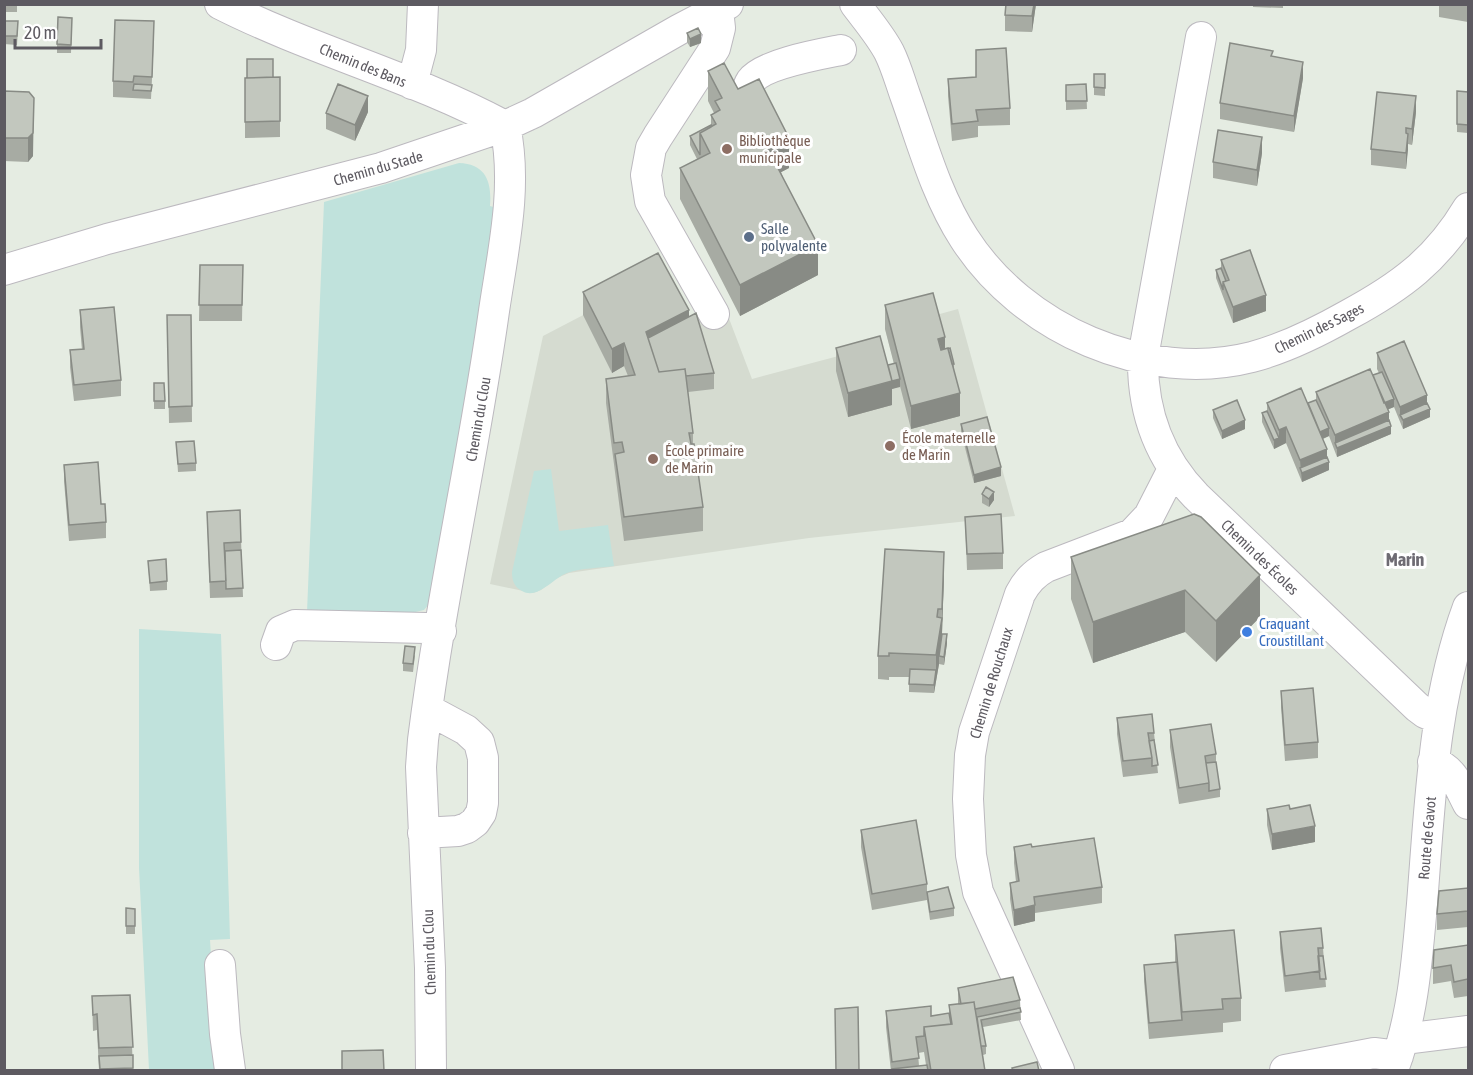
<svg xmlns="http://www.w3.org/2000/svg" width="1473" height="1075" viewBox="0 0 1473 1075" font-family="'Asap Condensed',sans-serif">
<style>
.education{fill:#d5dbd0}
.green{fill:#c0e2dc}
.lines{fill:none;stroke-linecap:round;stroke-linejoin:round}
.minor-casing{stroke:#bcb9bf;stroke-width:32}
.minor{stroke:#fff;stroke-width:30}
.wall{fill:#a7aba3;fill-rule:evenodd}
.shaded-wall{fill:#888b85}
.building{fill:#c2c7be;stroke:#888b85;stroke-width:1.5}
.education-dot{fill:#8d6e63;stroke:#fff;stroke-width:2}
.service-dot{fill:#5c6f8a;stroke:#fff;stroke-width:2}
.shop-dot{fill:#3f7fe0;stroke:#fff;stroke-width:2}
.labels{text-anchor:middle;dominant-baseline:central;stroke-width:6;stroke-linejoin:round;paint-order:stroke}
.street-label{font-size:15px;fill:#5d5a61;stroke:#fff}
.education-label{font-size:15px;fill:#785e54;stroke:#fff;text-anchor:start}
.service-label{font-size:15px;fill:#4e5e75;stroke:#fff;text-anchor:start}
.shop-label{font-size:15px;fill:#366cbe;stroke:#fff;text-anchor:start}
.quarter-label{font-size:18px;font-weight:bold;fill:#6e6b73;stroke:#fff}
</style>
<rect width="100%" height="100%" fill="#e5ece2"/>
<path class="education" d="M658,276L686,328L725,308L752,379L865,349L884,374L896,371L885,329L958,309L1015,516L809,538L569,573L557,578L541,590L533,593L490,584L543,336Z"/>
<path class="green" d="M459,163C486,164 492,182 490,206L497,208L466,403L429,604L424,610L407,614L307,612L324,202Z
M551,469L559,531L608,525L614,566C599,568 582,568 567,573C553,578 538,600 522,591C514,587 512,580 512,572L534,471Z
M139,629L221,634L230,939L210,940L216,1031L221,1070H149L139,868Z"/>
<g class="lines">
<g class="minor-casing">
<path id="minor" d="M220,4C313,51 414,77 505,126
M855,4C867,20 880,35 889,52C896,66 900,81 905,95C922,142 936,195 964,238C1022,329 1146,384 1252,357C1286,348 1318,332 1348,315C1400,287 1437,260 1468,208
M1201,37L1143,357C1142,411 1158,457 1196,496L1417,707L1425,713L1439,719
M412,84L421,50L423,4
M746,114C746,103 745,90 751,81C763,64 821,54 841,50
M4,270L107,239L381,168L505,126L533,113L680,29L728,4
M714,314L650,201L646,175L651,148L658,136L715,48L720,28L718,10
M276,645L281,631L295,625L426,628L441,631
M1433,762C1453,768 1459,787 1468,804
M423,833L458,831L467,828L475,822L481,813L483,803V758L479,742L466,730L427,709
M220,965L225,1034L230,1070
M1404,1039L1468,1031
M431,1070L430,968L421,767L423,740C441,596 474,454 494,311C503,250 518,187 505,126
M1059,1070L978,892L971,855L968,799L970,755L974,732L1020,594C1027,581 1034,574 1046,567L1132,534L1149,516L1173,469
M1285,1070L1374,1053L1398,1056
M1393,1070C1413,1017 1417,961 1422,904C1430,804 1433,702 1468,607"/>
</g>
<use href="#minor" class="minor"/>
</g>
<path class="wall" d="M4,4H17V12H4Z
M1036,4L1032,32L1005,31V15Z
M1253,4H1283V8L1253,7Z
M1439,4H1468V22L1439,17Z
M72,18L71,53H57V44Z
M4,21L18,30L17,45L4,44Z
M687,33L701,43L690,47L687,42Z
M154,38L151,99L113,97V81Z
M1273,57L1303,78L1294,132L1220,119V103Z
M708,71L738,89L789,168L781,172L818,275L740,316L680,199V168L697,159L690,145V136L711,125V115L714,113L708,101Z
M1105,74V96L1094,95V87Z
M280,77V137L245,138V78Z
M948,79L1010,108V125L978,126V137L952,141L948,96Z
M1086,84L1087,109L1066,110V85Z
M4,91L29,92L33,156L28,162L4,161Z
M1457,91L1468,92V133L1457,132Z
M368,112L355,141L326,129V113Z
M1416,112L1412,145L1408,144L1406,169L1371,165V149Z
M1262,153L1257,186L1213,178V162Z
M1221,260L1266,311L1233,323L1216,278V270L1221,268Z
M200,265H243L242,321H199Z
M583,292L689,317L714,373V389L688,392L693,433V444L703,507V531L624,541L606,403V379L628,376L624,366L612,373L583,315Z
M885,305L945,349L954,364V372L960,416L911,429L900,386L892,389V405L848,417L836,371V348L888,365L894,364L885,329Z
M80,310L121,380V396L74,401L70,367V350H82L80,327Z
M167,315H191L192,422L169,423Z
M1377,353L1427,403L1430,417L1403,429L1394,407L1387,410L1391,434L1337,457L1329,436L1323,439L1329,470L1302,482L1286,443L1274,449L1262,422V413L1267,411V403H1308L1316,400V392L1379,373L1377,369Z
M154,383L165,401V409H154Z
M1213,410L1245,429L1222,439L1213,418Z
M961,424L1001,476L974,483L961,432Z
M176,442L196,463V471L178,472Z
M64,465L101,504L106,522V538L69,541L64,481Z
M982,494L994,500L989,507L982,503Z
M240,510L243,597L210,598L207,512Z
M1194,514L1260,617L1216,662L1185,632L1093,663L1071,599V557Z
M965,517L1003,553V569L967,570Z
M148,561L167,581V590L150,591Z
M944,575L942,634L947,643L944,665L939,664L934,693L909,692V677H889V680L878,679V656Z
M415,655L413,672L403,671V663Z
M1281,691L1318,742V758L1285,761L1281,707Z
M1117,718L1154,733L1158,773L1123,777L1117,734Z
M1170,730L1216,754V762L1220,789V797L1179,804L1170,747Z
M1267,809H1290L1315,842L1272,850L1267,825Z
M861,830L927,884V892L954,908V916L930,920L927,900L872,910L861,847Z
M1014,847H1032L1102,887V903L1035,913V921L1014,926L1010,899V883L1016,882L1014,863Z
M1468,888V927L1437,930V914Z
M135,909V934H126V926Z
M1280,932L1323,948L1326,987L1285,992L1280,948Z
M1175,935L1241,998V1021L1223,1023V1032L1149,1039L1144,981V965L1175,962Z
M1468,945V996L1454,998L1451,981L1433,984V968Z
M958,988L1020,1000L1021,1020L983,1027L986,1046V1054L983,1055L985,1071H891L886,1027V1011L931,1016L949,1013V1005L958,1004ZM924,1052L926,1065L919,1066L918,1053Z
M130,995L133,1071H99L97,1030L93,1031L92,996Z"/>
<path class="shaded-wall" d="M1034,4H1036L1032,32V16Z
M701,34V43L690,47V39Z
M1303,62V78L1294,132V116Z
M368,96V112L355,141V125Z
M1416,96V112L1412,145V129Z
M34,98L33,156L28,162V138Z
M1408,134V150L1406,169V153Z
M1262,137V153L1257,186V170Z
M789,138V168L768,179V149Z
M818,245V275L740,316V285Z
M1266,295V311L1233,323V307Z
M689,310V333L651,353L646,332Z
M945,337V360L938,339Z
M624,343V366L612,373V349Z
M900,379V387L892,389V405L848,417V393Z
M960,393V416L911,429V406Z
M1427,395V410L1430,409V417L1403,429V420L1400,415V423V407Z
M1394,399V407L1381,412V404Z
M1389,412V427L1391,426V434L1337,457V448L1335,443V451V435Z
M1245,420V429L1222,439V431Z
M1286,427V443L1274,449V440L1279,438V430Z
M1329,428V436L1317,441V433Z
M1327,449V463L1329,462V470L1302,482L1300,460Z
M1001,467V476L974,483V475Z
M994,492V500L989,507V499Z
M944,552V575L942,633V609Z
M1260,575V617L1216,662V621Z
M1185,590V632L1093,663V622Z
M942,618V642L939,656V664L934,693V685L936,671V655Z
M947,634V643L944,665V657Z
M1315,826V842L1272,850V834Z
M1035,905V921L1014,926V910Z"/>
<path class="building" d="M1006,4H1034L1032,16L1005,15Z
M58,17L72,18L71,45L57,44Z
M115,20L154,21L152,77L134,76L133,82L113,81Z
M4,21H18L17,36H4Z
M698,28L701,34L690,39L687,33Z
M1230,43L1273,51L1271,56L1303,62L1294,116L1220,103Z
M1006,48L1010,108L976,110L978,121L952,124L948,79L976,77V50Z
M247,59H273V77L247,78Z
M724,63L738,89L759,79L789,138L768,149L818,245L740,285L680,168L710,153L700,133L716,124L711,115L720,110L715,101L722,98L708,71Z
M1094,74H1105V88L1094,87Z
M280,77V121L245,122V78Z
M134,84L152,85L151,91L133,90Z
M338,84L368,96L355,125L326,113Z
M1086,84L1087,101H1066V85Z
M4,91L29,92L34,98L33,133L28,138H4Z
M1457,91L1468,92V125L1457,124Z
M1377,92L1416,96L1412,129L1406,128V133L1408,134L1406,153L1371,149Z
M711,125V127L700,133V155L690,136Z
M1218,130L1262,137L1257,170L1213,162Z
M1250,250L1266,295L1233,307L1223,282L1229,280L1221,260Z
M658,253L689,310L646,332L659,372L685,369L693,433H689L691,444H694L703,507L624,517L615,454L624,452L622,442L614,443L606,379L635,375L624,343L612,349L583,292Z
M200,265H243L242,305H199Z
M1221,268L1226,281L1223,282V290L1216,270Z
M933,293L945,337L938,339L941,350L948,348L960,393L911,406L885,305Z
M114,307L121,380L74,385L70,350L84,349L80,310Z
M696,313L714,373L686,376L685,369L659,372L648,338Z
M167,315H191L192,406L169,407Z
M880,336L892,381L848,393L836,348Z
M1404,341L1427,395L1400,407L1377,353Z
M950,348L954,364H952L948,349Z
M896,363L900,379L892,381L888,365Z
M1370,369L1389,412L1335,435L1316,392Z
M1382,372L1394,399L1384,403L1373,375Z
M154,383H164L165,401H154Z
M1301,388L1327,449L1300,460L1286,427L1279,430L1267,403Z
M1237,400L1245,420L1222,431L1213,410Z
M1316,400L1329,428L1320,432L1308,403Z
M1427,403L1430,409L1403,420L1400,415Z
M1267,411L1279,438L1274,440L1262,413Z
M987,417L1001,467L974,475L961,424Z
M1389,420L1391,426L1337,448L1335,443Z
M194,441L196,463L178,464L176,442Z
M1327,457L1329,462L1302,473L1300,468Z
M98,462L101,504H105L106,522L69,525L64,465Z
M986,487L994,492L989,499L982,494Z
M240,510L241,542L224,543L226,581L210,582L207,512Z
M1001,514L1003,553L967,554L965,517Z
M1194,514L1201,517L1260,575L1216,621L1185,590L1093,622L1071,557Z
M885,549L944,552L942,609H938L937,617L942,618L936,655L889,653V656H878Z
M241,550L243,588L226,589L225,551Z
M166,559L167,581L150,583L148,561Z
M942,634H947L944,657L939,656Z
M405,646L415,647L413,664L403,663Z
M910,669L936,670L934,685L909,684Z
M1313,688L1318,742L1285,745L1281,691Z
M1152,714L1154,733H1148L1152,758L1123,761L1117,718Z
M1211,724L1216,754L1205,756L1209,783L1179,788L1170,730Z
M1154,740L1158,765L1152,766V758L1149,741Z
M1216,762L1220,789L1209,791V783L1206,763Z
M1289,805L1290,809L1310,805L1315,826L1272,834L1267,809Z
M916,820L927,884L872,894L861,830Z
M1094,838L1102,887L1034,897L1035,905L1014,910L1010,883L1019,881L1014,847L1031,844L1032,847Z
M948,887L954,908L930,912L927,892Z
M1468,888V911L1437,914L1439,891Z
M126,908L135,909V926H126Z
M1321,928L1323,948H1318L1320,971L1285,976L1280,932Z
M1234,930L1241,998L1222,999L1223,1009L1182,1012L1175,935Z
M1468,945V979L1454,982L1451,965L1433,968L1434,950Z
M1318,956H1323L1326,979H1320Z
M1177,962L1182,1020L1149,1023L1144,965Z
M1013,977L1020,1000L975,1009L974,1002L961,1004L958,988Z
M130,995L133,1047L99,1048L97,1014L93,1015L92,996Z
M974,1002L985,1071H931L924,1027L952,1024L949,1005Z
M931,1006V1016L949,1013L951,1024L924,1027V1036L916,1037L919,1058L892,1062L886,1011Z
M858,1007L859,1071H836L835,1009Z
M1020,1008L1021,1012L981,1020L986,1046H981L977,1017Z
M383,1050L384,1071H342V1051Z
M133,1055V1068L100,1069L99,1056Z
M1037,1062L1039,1071H1013L1012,1068Z
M927,1065L928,1071H892V1069Z"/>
<g class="education-dot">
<circle cx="727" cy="149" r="6"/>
<circle cx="890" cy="446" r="6"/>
<circle cx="653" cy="459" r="6"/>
</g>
<circle class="service-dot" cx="749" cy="237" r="6"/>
<circle class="shop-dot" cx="1247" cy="632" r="6"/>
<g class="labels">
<g class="street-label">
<text transform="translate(363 65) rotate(22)">Chemin des Bans</text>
<text transform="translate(378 168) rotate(-16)">Chemin du Stade</text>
<text transform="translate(1319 328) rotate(-26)">Chemin des Sages</text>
<text transform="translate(478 419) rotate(-80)">Chemin du Clou</text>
<text transform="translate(1260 557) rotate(44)">Chemin des Écoles</text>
<text transform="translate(991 683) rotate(-73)">Chemin de Rouchaux</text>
<text transform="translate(1427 838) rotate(-85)">Route de Gavot</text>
<text transform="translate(429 952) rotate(-92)">Chemin du Clou</text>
</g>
<g class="education-label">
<text x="739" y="140">Bibliothèque<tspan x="739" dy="17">municipale</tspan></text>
<text x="902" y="437">École maternelle<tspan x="902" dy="17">de Marin</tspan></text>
<text x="665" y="450">École primaire<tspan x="665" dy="17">de Marin</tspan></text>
</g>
<g class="service-label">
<text x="761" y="228">Salle<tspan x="761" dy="17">polyvalente</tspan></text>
</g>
<g class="shop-label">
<text x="1259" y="623">Craquant<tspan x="1259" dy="17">Croustillant</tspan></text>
</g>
<g class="quarter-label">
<text x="1405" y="559">Marin</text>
</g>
</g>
<rect width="1473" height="1075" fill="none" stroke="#5d5a61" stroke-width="12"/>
<path d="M15 39v9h86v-9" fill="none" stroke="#5d5a61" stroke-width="3"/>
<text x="24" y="39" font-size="18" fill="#5d5a61" stroke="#ffffff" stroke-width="4.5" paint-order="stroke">20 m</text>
</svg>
